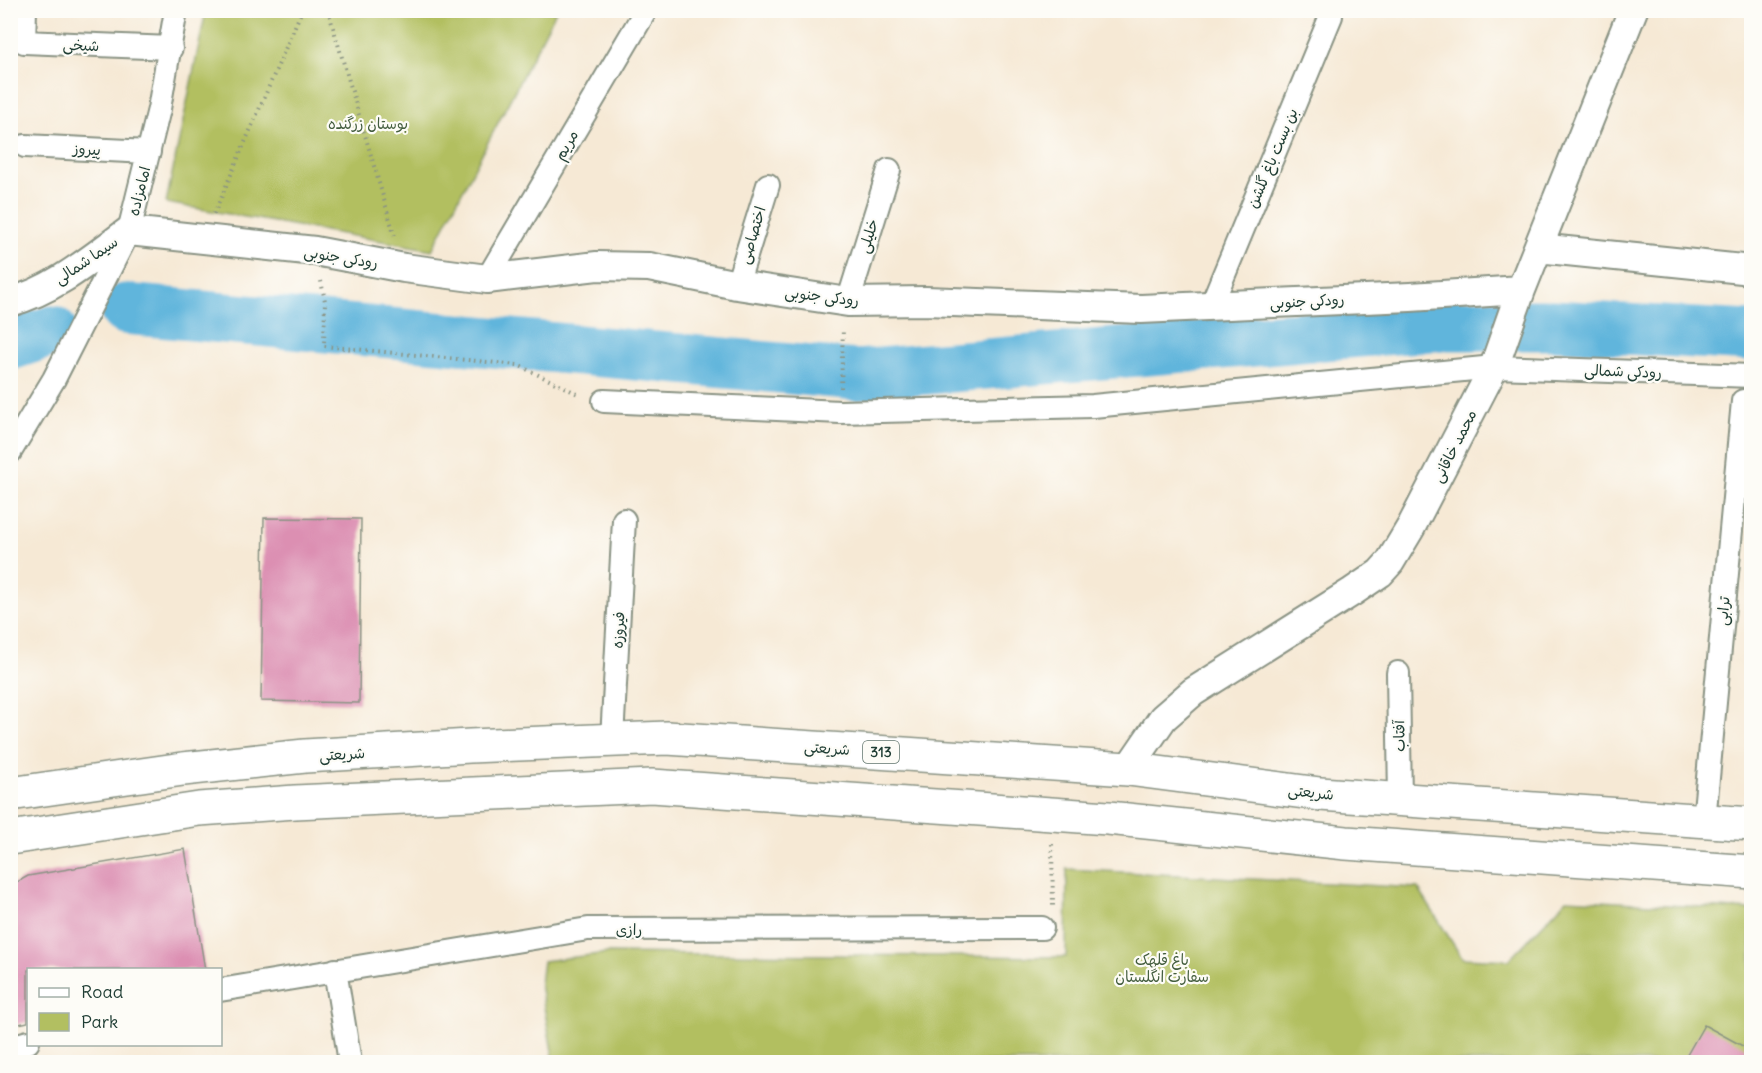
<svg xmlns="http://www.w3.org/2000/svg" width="1762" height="1073" viewBox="0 0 1762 1073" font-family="Delius,'Playpen Sans Arabic',sans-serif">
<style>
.green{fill:#b2bf61;stroke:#687e4a;stroke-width:1.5}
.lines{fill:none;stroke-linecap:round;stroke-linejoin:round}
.river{stroke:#60b5dc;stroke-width:51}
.building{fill:#dc8fb2}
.minor-casing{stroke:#8a9384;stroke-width:26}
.tertiary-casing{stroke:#8a9384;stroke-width:32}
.primary-casing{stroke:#8a9384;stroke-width:36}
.path{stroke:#8a9384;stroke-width:4;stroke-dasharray:1.5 4.5;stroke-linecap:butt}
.minor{stroke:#fff;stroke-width:22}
.tertiary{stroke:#fff;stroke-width:28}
.primary{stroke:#fff;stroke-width:33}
.labels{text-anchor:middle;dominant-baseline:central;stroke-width:4.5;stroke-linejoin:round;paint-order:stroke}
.shield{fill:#fdfcf7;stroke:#62766e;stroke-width:1.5}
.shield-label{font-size:14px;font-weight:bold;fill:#1f3d34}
.street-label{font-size:15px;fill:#1f3d34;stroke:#fdfcf7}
.park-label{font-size:15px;fill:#445e3f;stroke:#fdfcf7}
</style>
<rect width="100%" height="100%" fill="#fdfcf7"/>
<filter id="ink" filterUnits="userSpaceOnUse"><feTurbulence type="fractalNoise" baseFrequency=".0167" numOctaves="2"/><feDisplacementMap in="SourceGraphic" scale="12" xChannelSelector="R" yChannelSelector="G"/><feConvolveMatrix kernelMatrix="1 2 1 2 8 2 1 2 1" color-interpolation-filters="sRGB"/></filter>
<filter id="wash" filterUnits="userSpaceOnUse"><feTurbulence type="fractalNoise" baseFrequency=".008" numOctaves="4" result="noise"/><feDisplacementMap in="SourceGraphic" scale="24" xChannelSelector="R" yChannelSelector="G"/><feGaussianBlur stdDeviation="1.35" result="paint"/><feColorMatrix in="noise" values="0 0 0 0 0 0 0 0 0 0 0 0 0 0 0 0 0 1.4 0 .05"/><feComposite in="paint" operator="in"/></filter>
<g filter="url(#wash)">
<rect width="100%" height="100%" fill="#f6e9d5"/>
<path class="green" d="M206,11V10L556,11L432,250L166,203Z
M1067,869L1418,888L1462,958L1509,960L1567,899L1751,910V1062H554L540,984L543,961L608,953L1066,957Z"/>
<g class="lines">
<path class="river" d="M125,309L857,375L1442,325H1552L1752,336
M10,345L52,331"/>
</g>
<g id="blocks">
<path class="building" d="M264,518L361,519L359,703L261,701Z
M185,849L205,970H28V1022L10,1026V886L28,876Z
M1704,1025L1752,1051V1062H1683Z"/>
</g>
</g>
<g filter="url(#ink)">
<use href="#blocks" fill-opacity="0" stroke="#8a9384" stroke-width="1.5"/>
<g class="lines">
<g class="minor-casing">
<path id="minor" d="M25,10L24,42L171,48
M25,146L149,152
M487,279L646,10
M737,285L768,185
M848,302L889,170
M1211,306L1331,16V10
M604,401L840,412L1093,406L1494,367L1752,376
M10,452L54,379L129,231L159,109L176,10
M1398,673L1400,799
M612,739L624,520
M1704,821L1743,401
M335,970L350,1062
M220,990L588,929L1042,928
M10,1047L28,1042"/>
</g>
<g class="tertiary-casing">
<path id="tertiary" d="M1538,248L1752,270
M10,302C55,290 92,258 129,231L315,251L404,268L487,279L597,266L649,267L737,285L848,302L926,301L1141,309L1410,297L1521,290
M1128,769L1163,718L1193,692L1352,592L1380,573L1390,562L1411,527L1494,367L1521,290L1633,10"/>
</g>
<g class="primary-casing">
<path id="primary" d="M10,794L183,769L305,756L470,746L667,738L1128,769L1320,794L1752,824
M10,838L199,809L295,802L652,786L1108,818L1346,843L1752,872"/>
</g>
<path class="path" d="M328,10L395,237
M214,214L302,10
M321,281L325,301L324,346L518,365L580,395
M1748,350L1752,309
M841,388L843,329
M1052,844L1053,906"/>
<use href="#minor" class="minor"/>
<use href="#tertiary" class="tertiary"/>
<use href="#primary" class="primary"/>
</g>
</g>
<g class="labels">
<rect class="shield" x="863" y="741" width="36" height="22" rx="4.5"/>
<g class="shield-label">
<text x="881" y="752">313</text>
</g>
<g class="street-label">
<text transform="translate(81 45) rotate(2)">شیخی</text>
<text transform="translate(566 145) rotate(-60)">مریم</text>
<text transform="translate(87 149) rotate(3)">پیروز</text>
<text transform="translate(1272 158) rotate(-67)">بن بست باغ گلشن</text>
<text transform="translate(139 191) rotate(-76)">امامزاده</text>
<text transform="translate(752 235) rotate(-73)">اختصاصی</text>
<text transform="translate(868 236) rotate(-73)">خلیلی</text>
<text transform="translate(341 257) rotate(9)">رودکی جنوبی</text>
<text transform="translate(86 260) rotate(-34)">سیما شمالی</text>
<text transform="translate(822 296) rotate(7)">رودکی جنوبی</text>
<text transform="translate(1307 301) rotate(-3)">رودکی جنوبی</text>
<text transform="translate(1623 371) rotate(2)">رودکی شمالی</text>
<text transform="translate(1454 446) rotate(-63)">محمد خاقانی</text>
<text transform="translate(1723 611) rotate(-85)">ترابی</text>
<text transform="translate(618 630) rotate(-87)">فیروزه</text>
<text transform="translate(1399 736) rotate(-91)">آفتاب</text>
<text transform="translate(827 748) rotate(4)">شریعتی</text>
<text transform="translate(342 754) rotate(-4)">شریعتی</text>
<text transform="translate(1311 792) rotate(6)">شریعتی</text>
<text x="629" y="929">رازی</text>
</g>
<g class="park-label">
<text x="368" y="123">بوستان زرگنده</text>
<text x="1162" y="959">باغ قلهک<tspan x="1162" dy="17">سفارت انگلستان</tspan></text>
</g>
</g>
<rect width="1762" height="1073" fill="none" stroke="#fdfcf7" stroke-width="36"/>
<rect x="27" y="968" width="195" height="78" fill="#fdfcf7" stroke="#a4b0a9" stroke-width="1.5"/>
<rect x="39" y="988" width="30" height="9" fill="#ffffff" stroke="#a4b0a9" stroke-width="1.5"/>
<text x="81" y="998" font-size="18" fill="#1f3d34">Road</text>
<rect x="39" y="1013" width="30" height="18" fill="#b2bf61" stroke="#a4b0a9" stroke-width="1.5"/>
<text x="81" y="1028" font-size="18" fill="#1f3d34">Park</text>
</svg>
